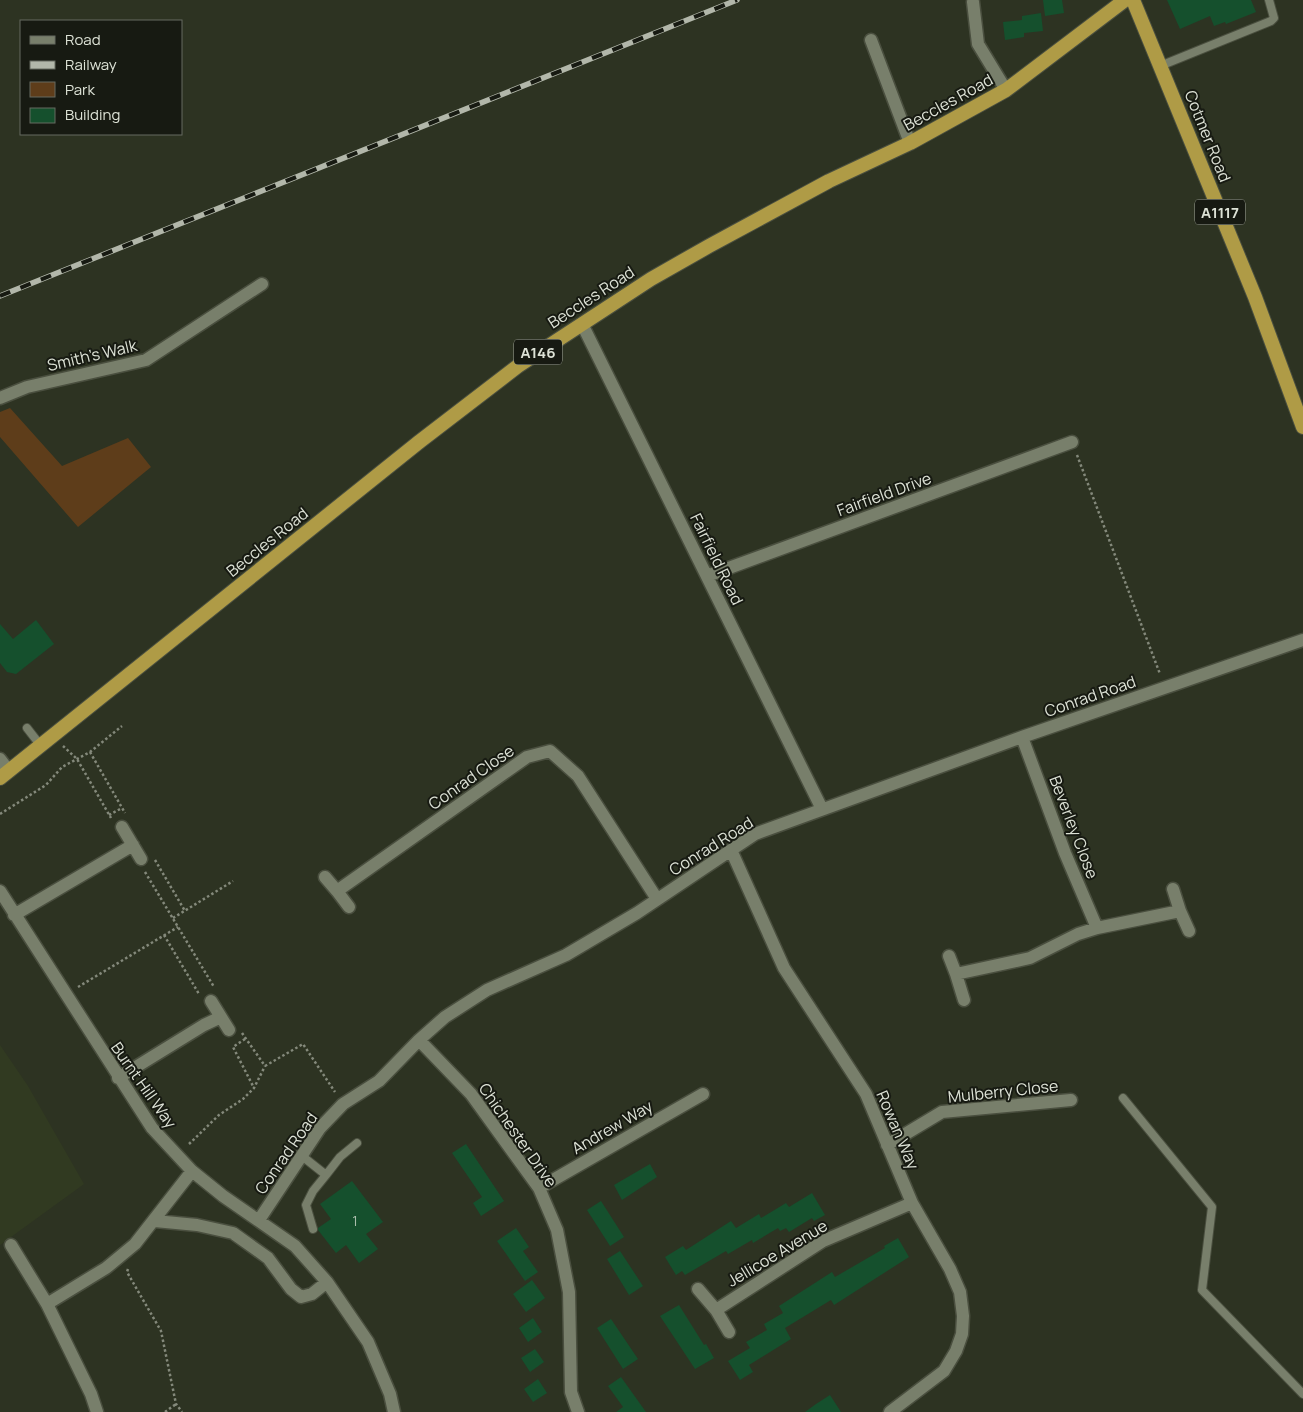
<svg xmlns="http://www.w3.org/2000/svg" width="1303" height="1412" viewBox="0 0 1303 1412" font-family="Manrope,sans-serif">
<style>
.built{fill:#313a21}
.green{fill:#5e3d1a}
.building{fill:#15502d}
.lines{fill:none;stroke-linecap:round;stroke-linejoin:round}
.service-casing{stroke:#4a4f3f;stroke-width:10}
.minor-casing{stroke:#4a4f3f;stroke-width:15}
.trunk-casing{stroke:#4a4f3f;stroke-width:16}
.path{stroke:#84897b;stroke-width:2.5;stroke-dasharray:2.5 2.5;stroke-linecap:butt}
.service{stroke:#787f6b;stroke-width:8}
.minor{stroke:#787f6b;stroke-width:12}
.trunk{stroke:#af9b46;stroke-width:14}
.rail-casing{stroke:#b2b7aa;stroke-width:5.5}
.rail{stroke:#171a12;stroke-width:4;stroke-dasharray:11;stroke-linecap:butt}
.labels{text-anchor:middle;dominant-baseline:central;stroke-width:4;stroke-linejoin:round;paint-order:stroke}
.number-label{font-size:14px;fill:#abbeac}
.shield{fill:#171a12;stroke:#a2a69b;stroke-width:1}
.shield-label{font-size:15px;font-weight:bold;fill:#dde2d6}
.street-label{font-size:16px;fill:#dde2d6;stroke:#171a12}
</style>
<rect width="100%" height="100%" fill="#2d3322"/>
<path class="built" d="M0,1045L28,1086L84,1184L0,1245Z"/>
<path class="green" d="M10,408L62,466L128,438L151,467L78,527L0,437V412Z"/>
<path class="building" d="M1043,0H1062L1064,13L1045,16Z
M1167,0H1251L1256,12L1226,24L1225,22L1214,26L1210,16L1180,29Z
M1041,13L1043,31L1024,33V37L1005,40L1003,22L1022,20V16Z
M36,620L54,644L16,674L7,672L0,663V624L13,639Z
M466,1144L504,1201L481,1216L473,1203L482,1197L452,1153Z
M650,1164L657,1177L622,1200L614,1185Z
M352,1181L383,1222L366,1234L378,1249L359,1263L346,1245L336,1253L318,1230V1228L331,1219L320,1204Z
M812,1193L825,1215L814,1221L812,1218L789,1232L786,1228L780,1231L778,1228L753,1243L752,1240L728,1254L726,1251L685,1275L682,1271L676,1275L665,1257L683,1246L686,1250L731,1221L736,1228L759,1214L761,1218L786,1203L789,1207Z
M601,1201L624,1237L610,1246L587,1210Z
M516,1228L529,1247L523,1251L538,1272L525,1281L497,1241Z
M898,1238L909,1257L834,1305L831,1300L785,1328L791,1339L749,1365L753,1372L740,1380L728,1361L750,1348L746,1342L767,1330L764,1324L783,1313L779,1306L832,1272L835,1277L885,1248L884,1246Z
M620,1251L643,1286L629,1295L607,1259Z
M532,1280L545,1298L526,1312L513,1294Z
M679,1305L704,1345L706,1344L714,1358L695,1369L660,1316Z
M533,1318L542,1332L528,1342L519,1328Z
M611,1319L638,1359L623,1369L597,1328Z
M535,1349L544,1362L530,1372L521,1358Z
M621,1377L646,1412H616L623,1407L608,1386Z
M538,1379L547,1393L533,1402L524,1389Z
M830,1395L841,1412H805L816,1404Z"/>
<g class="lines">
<g class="service-casing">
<path id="service" d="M1160,66L1271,21L1274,18L1269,0
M27,728L41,746
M1123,1098L1212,1207L1202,1290L1303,1394
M302,1156L326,1175L313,1191L306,1205L313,1229
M326,1175L340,1157L357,1143"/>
</g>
<g class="minor-casing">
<path id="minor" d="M973,2L978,44L1006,90
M871,40L910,143
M582,324L822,809
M0,398L27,387L146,360L262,284
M707,576L1072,442
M1022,737L1065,853L1097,928
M0,759L9,771
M122,827L141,859
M731,850L784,968L866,1094L912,1203L950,1269L960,1292L963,1316L962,1334L956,1351L944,1371L890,1412
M325,877L337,891
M0,891L152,1128L192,1171L223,1196L295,1246L327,1282L368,1342L390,1394L394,1412
M349,907L337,891L527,757L550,751L578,776L657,899
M1180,911L1189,931
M14,915L133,845
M949,956L956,974L1030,958L1078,934L1097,928L1180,911L1173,889
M956,974L964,1000
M211,1001L229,1030
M419,1040L471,1094L539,1188L557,1230L569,1292L571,1392L578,1412
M118,1078L204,1025L221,1017
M887,1145L942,1112L1071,1100
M539,1188L703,1094
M259,1220L320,1128L343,1104L379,1081L419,1040L445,1017L487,990L566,955L637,913L755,834L1022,737L1303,640
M155,1221L197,1225L233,1233L268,1258L291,1289L301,1297L312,1294L327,1282
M11,1245L47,1304
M698,1289L716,1310
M729,1332L716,1310L823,1241L912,1203
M97,1412L91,1394L47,1304L106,1268L135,1244L192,1171"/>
</g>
<g class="trunk-casing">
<path id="trunk" d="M1133,0L1255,297L1303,427
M0,778L419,442L518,366L651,279L709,246L829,181L910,143L1006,90L1125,0"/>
</g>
<path class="path" d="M1077,455L1160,674
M63,746L77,759L111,818
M90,752L125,813
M0,814L46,785L62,767L90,752L122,726
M109,815L122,808
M155,860L185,911
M145,872L214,987
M173,918L233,881
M164,935L199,994
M78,987L178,927
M242,1033L265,1066
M245,1039L233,1047L254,1088
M265,1066L303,1044L335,1092
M189,1144L219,1115L243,1099L254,1088L265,1066
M128,1269L127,1272L161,1331L176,1404L182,1412
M165,1412L176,1404"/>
<use href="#service" class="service"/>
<use href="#minor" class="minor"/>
<use href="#trunk" class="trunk"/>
<g class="rail-casing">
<path id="rail" d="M0,296L737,0"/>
</g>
<use href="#rail" class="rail"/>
</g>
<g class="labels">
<g class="number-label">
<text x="355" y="1220">1</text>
</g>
<g class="shield">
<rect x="1195" y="199.5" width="50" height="25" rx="4"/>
<rect x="514" y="339.5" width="48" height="25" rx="4"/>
</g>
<g class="shield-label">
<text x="1220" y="212">A1117</text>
<text x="538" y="352">A146</text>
</g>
<g class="street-label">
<text transform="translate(948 102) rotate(-29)">Beccles Road</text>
<text transform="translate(1208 136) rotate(68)">Cotmer Road</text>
<text transform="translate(591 297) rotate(-33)">Beccles Road</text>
<text transform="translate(92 355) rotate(-13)">Smith's Walk</text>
<text transform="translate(884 494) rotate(-20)">Fairfield Drive</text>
<text transform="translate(267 542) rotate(-39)">Beccles Road</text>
<text transform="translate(717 559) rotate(64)">Fairfield Road</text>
<text transform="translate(1090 696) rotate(-19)">Conrad Road</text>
<text transform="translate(471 777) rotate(-35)">Conrad Close</text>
<text transform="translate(1074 827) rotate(69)">Beverley Close</text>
<text transform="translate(711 846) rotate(-32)">Conrad Road</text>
<text transform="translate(144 1085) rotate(55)">Burnt Hill Way</text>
<text transform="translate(1003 1091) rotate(-6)">Mulberry Close</text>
<text transform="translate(612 1127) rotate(-30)">Andrew Way</text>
<text transform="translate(898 1130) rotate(67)">Rowan Way</text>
<text transform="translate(518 1135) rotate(55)">Chichester Drive</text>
<text transform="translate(286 1153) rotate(-55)">Conrad Road</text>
<text transform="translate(777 1253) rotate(-31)">Jellicoe Avenue</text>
</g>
</g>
<rect x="20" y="20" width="162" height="115" fill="#171a12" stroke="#666a60"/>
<rect x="30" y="36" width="25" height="8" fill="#787f6b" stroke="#666a60"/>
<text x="65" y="45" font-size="15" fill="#dde2d6">Road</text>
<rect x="30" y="61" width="25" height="8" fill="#b2b7aa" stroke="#666a60"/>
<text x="65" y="70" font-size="15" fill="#dde2d6">Railway</text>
<rect x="30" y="82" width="25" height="15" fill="#5e3d1a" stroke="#666a60"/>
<text x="65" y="95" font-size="15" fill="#dde2d6">Park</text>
<rect x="30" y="108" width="25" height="15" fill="#15502d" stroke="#666a60"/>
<text x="65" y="120" font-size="15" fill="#dde2d6">Building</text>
</svg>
